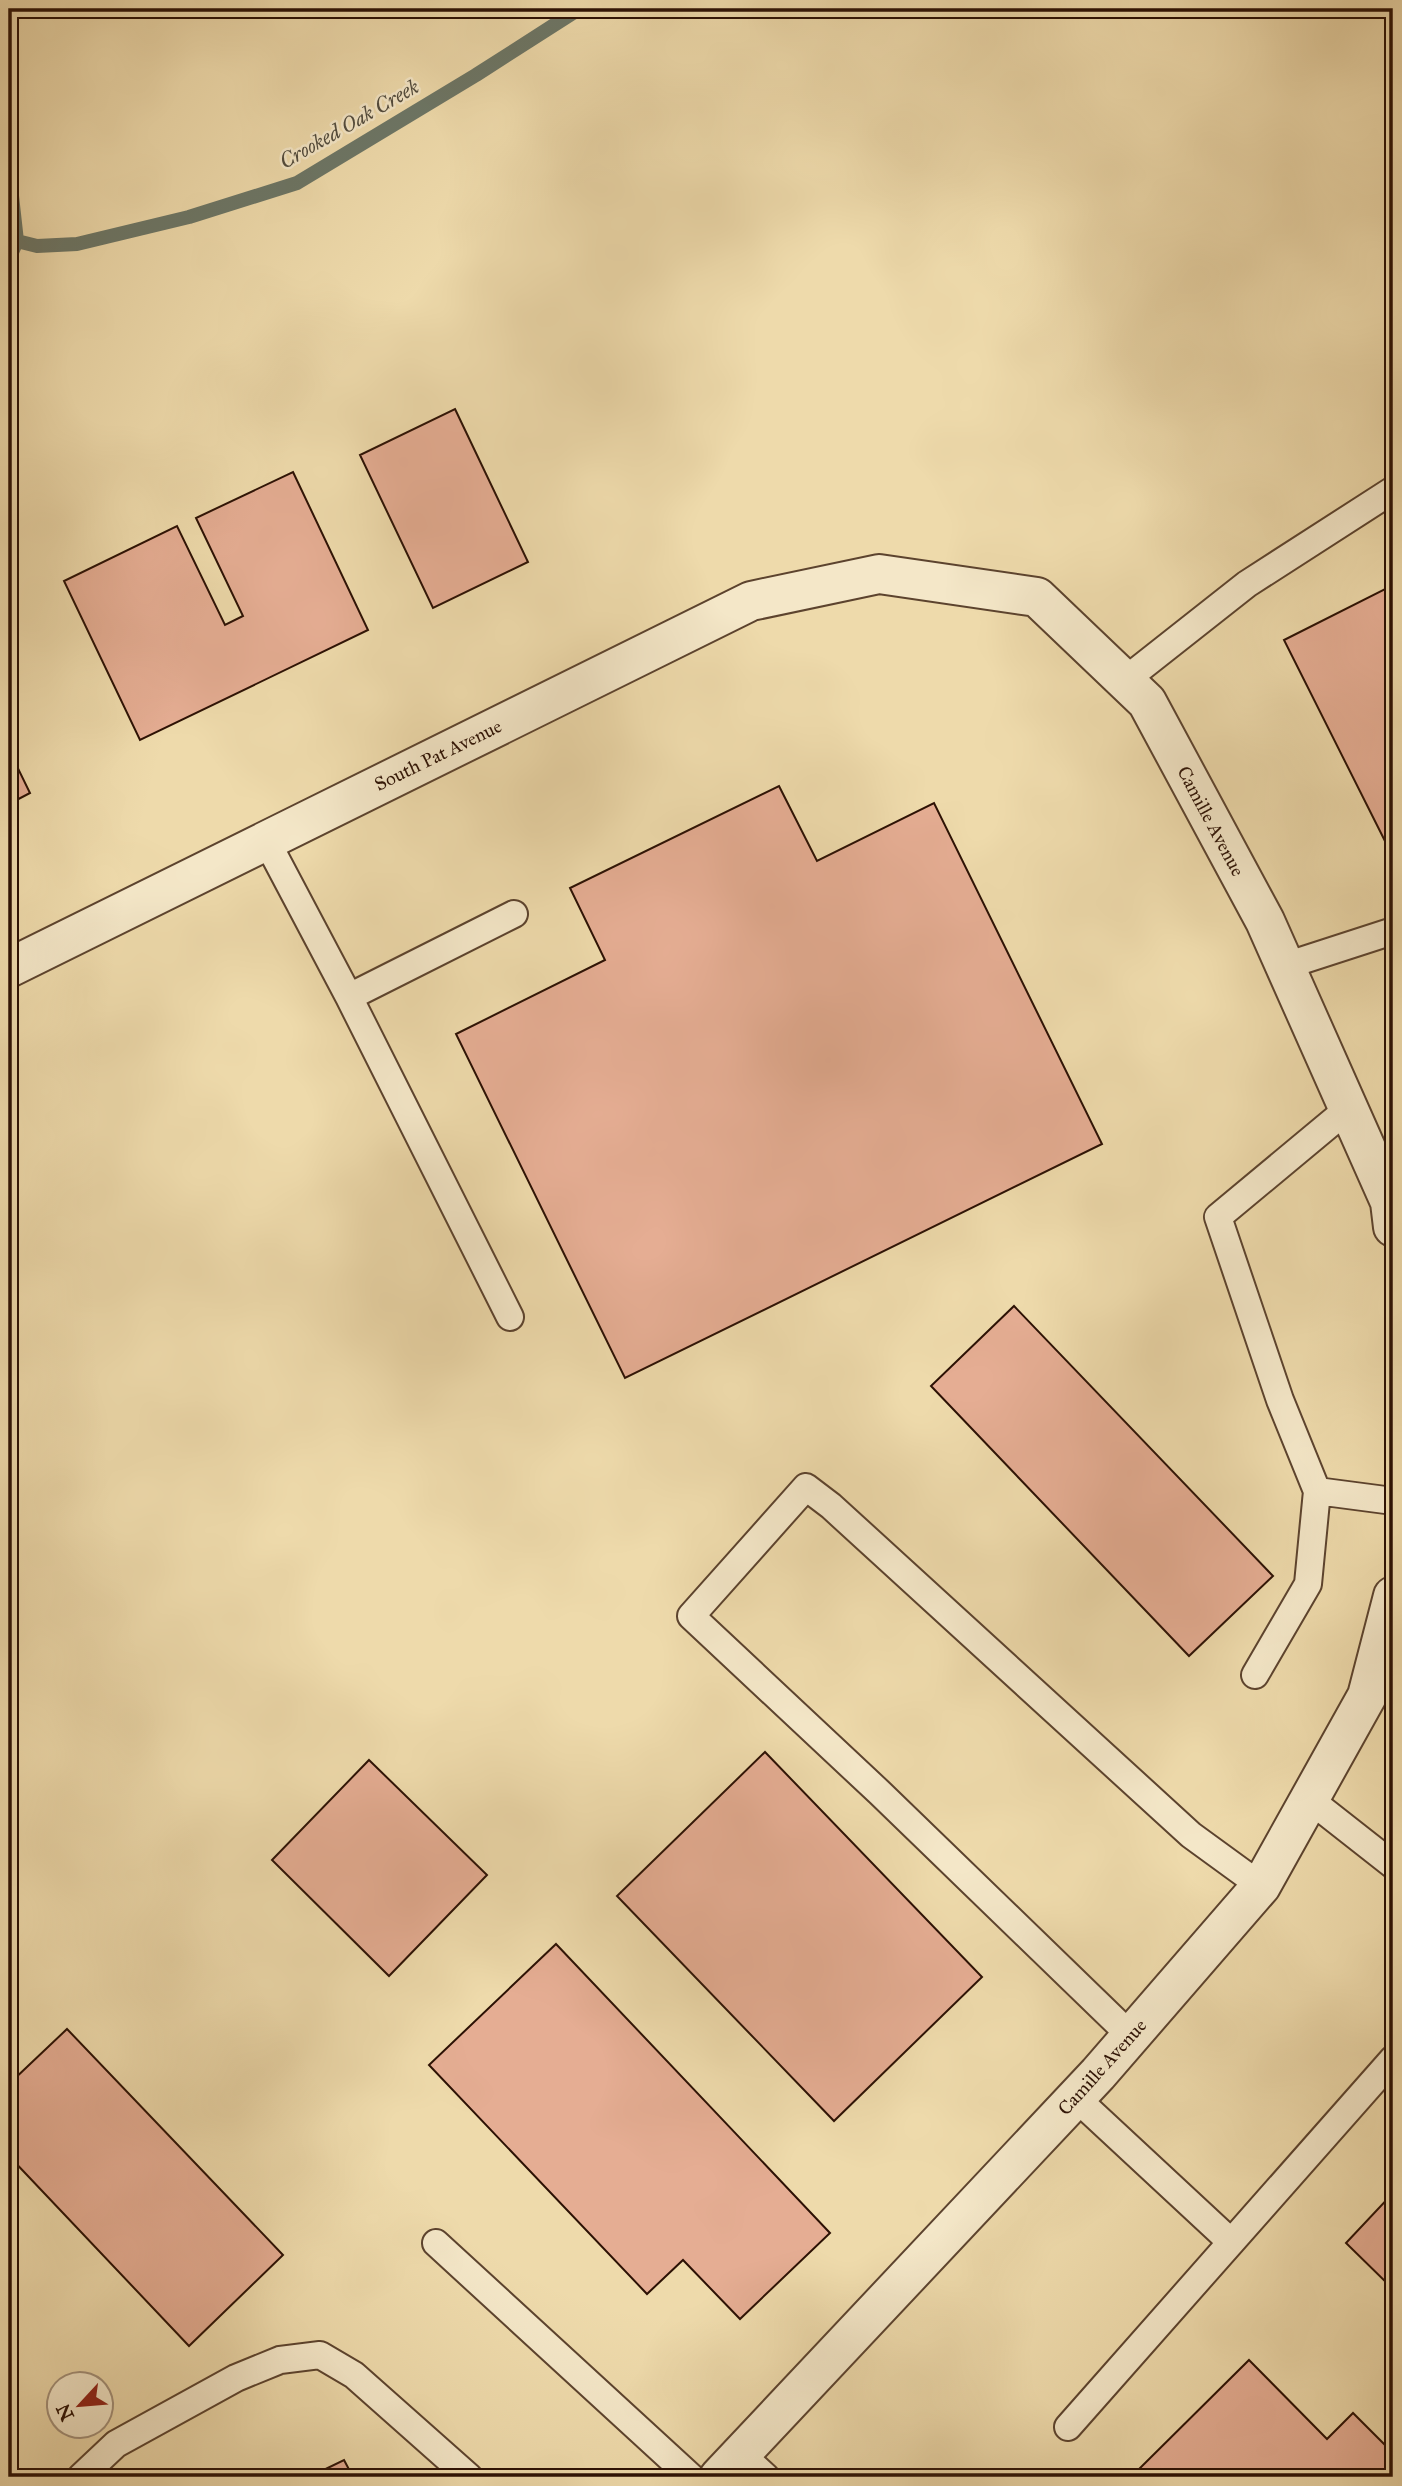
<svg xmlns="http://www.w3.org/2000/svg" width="1402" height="2486" viewBox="0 0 1402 2486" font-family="'IM FELL Great Primer',serif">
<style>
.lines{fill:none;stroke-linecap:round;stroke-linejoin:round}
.stream{stroke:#6d7767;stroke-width:14}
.building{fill:#e5ad93;stroke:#2c1104;stroke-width:2}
.lane-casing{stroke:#5c432e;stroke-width:30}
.street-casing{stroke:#5c432e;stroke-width:42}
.lane{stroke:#f4e7c8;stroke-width:26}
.street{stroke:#f4e7c8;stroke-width:38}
.labels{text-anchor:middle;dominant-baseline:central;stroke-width:5;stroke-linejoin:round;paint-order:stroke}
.street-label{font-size:19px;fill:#2c1104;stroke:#f4e7c8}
.water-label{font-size:21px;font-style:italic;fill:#524c3e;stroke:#f4e7c8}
</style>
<rect width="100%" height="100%" fill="#eedaab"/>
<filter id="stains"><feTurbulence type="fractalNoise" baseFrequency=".00286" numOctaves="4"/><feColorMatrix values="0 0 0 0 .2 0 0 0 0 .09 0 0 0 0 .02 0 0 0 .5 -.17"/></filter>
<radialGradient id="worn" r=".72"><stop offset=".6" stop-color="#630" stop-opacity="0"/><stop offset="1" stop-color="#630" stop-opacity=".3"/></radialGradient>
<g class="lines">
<path class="stream" d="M9,45V50
M9,169L17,241L9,259
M17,241L37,246L77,244L189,217L297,183L476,75L579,9"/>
</g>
<path class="building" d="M455,409L528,562L433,608L360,455Z
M293,472L368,630L140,740L64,581L177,526L225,625L243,616L196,518Z
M1393,585V857L1284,640Z
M9,750L30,793L9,804Z
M779,786L817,861L934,803L1102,1144L625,1378L456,1034L605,960L570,888Z
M1014,1306L1273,1576L1189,1656L931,1386Z
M765,1752L982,1977L834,2121L617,1896Z
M369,1760L487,1875L389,1976L272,1860Z
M556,1944L830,2233L740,2319L683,2260L647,2294L429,2065Z
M67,2029L283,2255L189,2346L9,2156V2084Z
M1393,2193V2289L1346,2243Z
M1249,2360L1327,2439L1353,2413L1393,2453V2477H1131Z
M344,2460L353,2477H309Z"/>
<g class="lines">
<g class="lane-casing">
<path id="lane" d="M1124,681L1247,584L1393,490
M266,840L349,997L510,1317
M1285,966L1393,931
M349,997L514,914
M1317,1491L1280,1400L1218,1217L1349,1108
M1255,1675L1308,1584L1317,1491L1393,1501
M1309,1799L1393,1865
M1131,2036L880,1793L691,1616L806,1487L831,1506L1191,1835L1261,1886
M1076,2098L1231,2242
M436,2243L691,2477
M1068,2427L1393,2059
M741,2454L766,2477
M81,2477L116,2444L236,2378L280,2360L320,2355L354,2375L469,2477"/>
</g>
<g class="street-casing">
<path id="street" d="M9,968L751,601L879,574L1037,597L1147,702L1265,921L1390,1202L1393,1227
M719,2477L1098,2074L1261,1886L1367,1696L1393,1596"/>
</g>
<use href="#lane" class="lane"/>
<use href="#street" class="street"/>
</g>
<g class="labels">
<g class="street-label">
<text transform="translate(438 755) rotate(-26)">South Pat Avenue</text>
<text transform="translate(1211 821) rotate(62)">Camille Avenue</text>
<text transform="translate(1102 2067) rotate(-48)">Camille Avenue</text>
</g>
<g class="water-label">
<text transform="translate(349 124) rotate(-30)">Crooked Oak Creek</text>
</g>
</g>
<rect width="1402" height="2486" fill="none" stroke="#eedaab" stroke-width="35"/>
<rect x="10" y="10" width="1381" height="2465" fill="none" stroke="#2c1104" stroke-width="3.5"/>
<rect x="18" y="18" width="1367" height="2451" fill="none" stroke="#2c1104" stroke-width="2"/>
<g transform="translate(80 2405) rotate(244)"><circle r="33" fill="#f4e7c8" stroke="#a4917a" stroke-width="2"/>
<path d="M0-5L12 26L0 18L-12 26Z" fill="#8f2418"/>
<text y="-10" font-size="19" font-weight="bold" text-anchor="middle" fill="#2c1104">N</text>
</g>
<rect width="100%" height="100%" filter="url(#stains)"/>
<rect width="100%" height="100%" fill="url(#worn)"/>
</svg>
